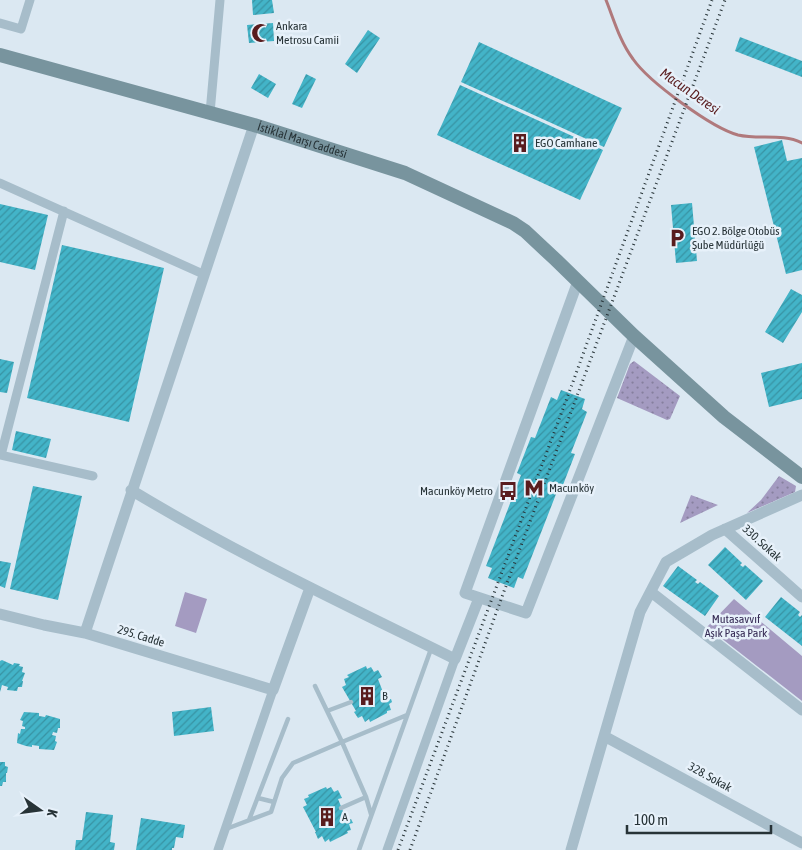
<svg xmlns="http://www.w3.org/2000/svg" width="802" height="850" viewBox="0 0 802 850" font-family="'Asap Condensed',sans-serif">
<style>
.grass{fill:url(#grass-dots)}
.park{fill:#a49bc1}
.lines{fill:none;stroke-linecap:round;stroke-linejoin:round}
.stream{stroke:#b0797c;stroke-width:3}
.building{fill:url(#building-hatch)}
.service{stroke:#a7bdca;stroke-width:4.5}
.minor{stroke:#a7bdca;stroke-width:9}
.tertiary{stroke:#a7bdca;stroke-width:11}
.secondary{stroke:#78949e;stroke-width:14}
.rail{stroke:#273337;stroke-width:3;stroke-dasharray:1 4;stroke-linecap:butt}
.labels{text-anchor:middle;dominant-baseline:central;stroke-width:5;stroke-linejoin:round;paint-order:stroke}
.poi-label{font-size:12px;fill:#273337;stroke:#e7f1fa;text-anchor:start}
.street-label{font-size:12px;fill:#273337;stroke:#e7f1fa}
.park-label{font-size:12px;fill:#362b55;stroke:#e7f1fa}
.water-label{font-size:14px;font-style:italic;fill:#591c1e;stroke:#e7f1fa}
</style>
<defs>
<pattern id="grass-dots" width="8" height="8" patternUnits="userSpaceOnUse" patternTransform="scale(1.25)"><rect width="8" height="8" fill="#a49bc1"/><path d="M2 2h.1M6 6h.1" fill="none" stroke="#867f9e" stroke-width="1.8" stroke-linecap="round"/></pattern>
<pattern id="building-hatch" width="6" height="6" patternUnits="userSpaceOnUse" patternTransform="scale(1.25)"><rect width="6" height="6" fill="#43b4c8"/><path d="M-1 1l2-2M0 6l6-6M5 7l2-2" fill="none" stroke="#3893a3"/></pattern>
</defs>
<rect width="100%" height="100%" fill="#dbe8f2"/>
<path class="grass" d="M634,361L680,396L670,419L667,420L617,398L630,364Z
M779,476L796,486L795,492L747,513L761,500Z
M691,495L718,505L680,523Z"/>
<path class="park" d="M185,592L207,599L196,633L175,626Z
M734,599L802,656V701L707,627Z"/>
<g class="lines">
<path class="stream" d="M606,0C614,20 620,42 633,59C649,82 712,128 738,135C759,140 782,133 802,143"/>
</g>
<path class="building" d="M252,0H272L274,13L253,15Z
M273,23L274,41L249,43L247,25Z
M368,30L380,38L357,73L345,64Z
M740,37L802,61V77L735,51Z
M479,42L622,108L604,147L461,82Z
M259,74L276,84L268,98L251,88Z
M306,74L316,79L302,108L292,104Z
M460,85L603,150L580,200L437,135Z
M782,140L787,161L802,158V270L786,274L754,147Z
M692,203L697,261L676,263L671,205Z
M0,204L48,215L35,270L0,262Z
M62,245L164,268L129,422L27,398Z
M791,289L802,295V312L783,343L765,332Z
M0,359L14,362L7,393L0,392Z
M802,363V399L769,407L761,373Z
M561,390L585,399L582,409L587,412L571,453L575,454L561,490L558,489L523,579L518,577L514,588L488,578L492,568L486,566L521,475L517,473L531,437L535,438L551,397L557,400Z
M16,431L51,439L46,458L12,450Z
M33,486L82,496L58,600L10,589Z
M725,547L742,563L740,565L743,567L745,565L763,581L746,600L708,565Z
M0,561L11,563L5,588L0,586Z
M678,566L697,580L695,582L698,584L700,582L719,596L705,616L663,586Z
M781,597L800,612L798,615L800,617L802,615V646L765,617Z
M2,660L13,665L14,663L20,664L19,666L23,667L22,672L25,673L22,681H23L22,687H18L17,691L7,690L8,687L2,685L0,692V661Z
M366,666L367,669L371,667L374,672L378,670L382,677L378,679L386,700L391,699L392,702L389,704L391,710L387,711V713L370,722L369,719L365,722L362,716L358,718L354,712L356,711L342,687L346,685L344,679L349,677L347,675Z
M211,707L214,731L174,736L172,712Z
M24,712L39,713V716L45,717L46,715L60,719V728H58L57,733L53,732L52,735L56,736L55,741L57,742L54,750L39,749V746L32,745V747L26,746L17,743L18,733L20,734L21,729H25V727L22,726L23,721L20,720Z
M0,762H5V766L8,767L7,773H6V782H3L2,786H0Z
M326,787L327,789L331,787L334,792L338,790L342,798L338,799L347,821L351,819L353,823L349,824L351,830L347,831L348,833L330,842L329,839L325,842L322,836L318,839L315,832H316L303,807L307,805L304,799L309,797L308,795Z
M86,812L113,815L110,842L115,843L114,850H75L76,840H82Z
M141,818L185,825L183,838L176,837L174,848H172V850H136Z"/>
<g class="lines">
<path class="service" d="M315,686L342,742L407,715
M327,711L351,702
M366,797L371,814
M258,798L274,802
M249,820L288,719
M226,829L271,812L282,778L293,763L342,742L366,797L341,808
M359,850L431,649"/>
<path class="minor" d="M0,23L21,29L30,0
M210,113L220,0
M0,183L203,274
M0,455L93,476
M1,455L64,211
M218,850L273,690
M387,850L455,659"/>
<path class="tertiary" d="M578,281L465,593L526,613L634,336
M131,490C235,553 346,605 455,659L479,598
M725,529L802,597
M651,592L802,710
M0,614L44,625L85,633L273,690L310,588
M85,633L254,125
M604,736L802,843
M571,850L640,612L666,562L712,535L802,495"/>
<path class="secondary" id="s1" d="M0,55L254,125L405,173L513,223L525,231L555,259L634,336L724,417L802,477"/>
<path class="rail" d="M398,850L570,390L712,0
M410,850L503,594L725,0"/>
</g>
<defs>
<g id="mosque-bare" transform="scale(1.5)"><path d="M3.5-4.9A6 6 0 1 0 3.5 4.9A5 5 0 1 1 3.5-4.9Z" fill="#591c1e" stroke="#e7f1fa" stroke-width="2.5" paint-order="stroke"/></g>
<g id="building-bare" transform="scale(1.5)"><path d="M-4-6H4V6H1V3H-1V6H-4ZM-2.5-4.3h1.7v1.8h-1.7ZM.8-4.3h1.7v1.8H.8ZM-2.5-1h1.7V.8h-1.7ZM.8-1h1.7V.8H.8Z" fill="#591c1e" stroke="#e7f1fa" stroke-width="2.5" paint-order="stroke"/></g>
<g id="parking-bare" transform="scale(1.5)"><path d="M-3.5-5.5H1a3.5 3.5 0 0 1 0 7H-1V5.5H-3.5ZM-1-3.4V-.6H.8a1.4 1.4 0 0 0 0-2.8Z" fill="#591c1e" stroke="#e7f1fa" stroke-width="2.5" paint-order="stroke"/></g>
<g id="metro-bare" transform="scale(1.5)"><path d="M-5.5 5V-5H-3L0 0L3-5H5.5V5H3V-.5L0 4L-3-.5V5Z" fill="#591c1e" stroke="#e7f1fa" stroke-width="2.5" paint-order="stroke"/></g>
<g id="bus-bare" transform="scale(1.5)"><path d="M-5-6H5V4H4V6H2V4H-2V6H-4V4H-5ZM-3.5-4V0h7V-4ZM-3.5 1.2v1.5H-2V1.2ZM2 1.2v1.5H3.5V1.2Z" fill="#591c1e" stroke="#e7f1fa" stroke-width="2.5" paint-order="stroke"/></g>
</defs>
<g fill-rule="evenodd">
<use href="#mosque-bare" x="261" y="33"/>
<use href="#building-bare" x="520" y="143"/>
<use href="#parking-bare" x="677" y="238"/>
<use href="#metro-bare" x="534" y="488"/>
<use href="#bus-bare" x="508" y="491"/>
<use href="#building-bare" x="367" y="696"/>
<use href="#building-bare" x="327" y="817"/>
</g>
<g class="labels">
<g class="poi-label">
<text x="276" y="26">Ankara<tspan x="276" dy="14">Metrosu Camii</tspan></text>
<text x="535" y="143">EGO Camhane</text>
<text x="692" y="231">EGO 2. Bölge Otobüs<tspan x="692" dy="14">Şube Müdürlüğü</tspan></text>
<text x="549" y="488">Macunköy</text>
<text x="493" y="491" text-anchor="end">Macunköy Metro</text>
<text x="382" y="696">B</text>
<text x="342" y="817">A</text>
</g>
<g class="street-label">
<text stroke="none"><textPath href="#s1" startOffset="314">İstiklal Marşı Caddesi</textPath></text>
<text transform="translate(762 543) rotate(42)">330. Sokak</text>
<text transform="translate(141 636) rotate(17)">295. Cadde</text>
<text transform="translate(710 777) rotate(29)">328. Sokak</text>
</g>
<g class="park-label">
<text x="736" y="619">Mutasavvıf<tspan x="736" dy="14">Aşık Paşa Park</tspan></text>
</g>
<g class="water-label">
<text transform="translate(690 91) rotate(35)">Macun Deresi</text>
</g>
</g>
<g transform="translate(40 810) rotate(104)" stroke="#e7f1fa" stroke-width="4" paint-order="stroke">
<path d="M0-4L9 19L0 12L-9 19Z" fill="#273337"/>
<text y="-8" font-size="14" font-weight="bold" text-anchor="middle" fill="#273337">K</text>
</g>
<path d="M627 825v8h144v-8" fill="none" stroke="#273337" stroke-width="2.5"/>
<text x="634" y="825" font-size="15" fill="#273337" stroke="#e7f1fa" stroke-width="4" paint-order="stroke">100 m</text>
</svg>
